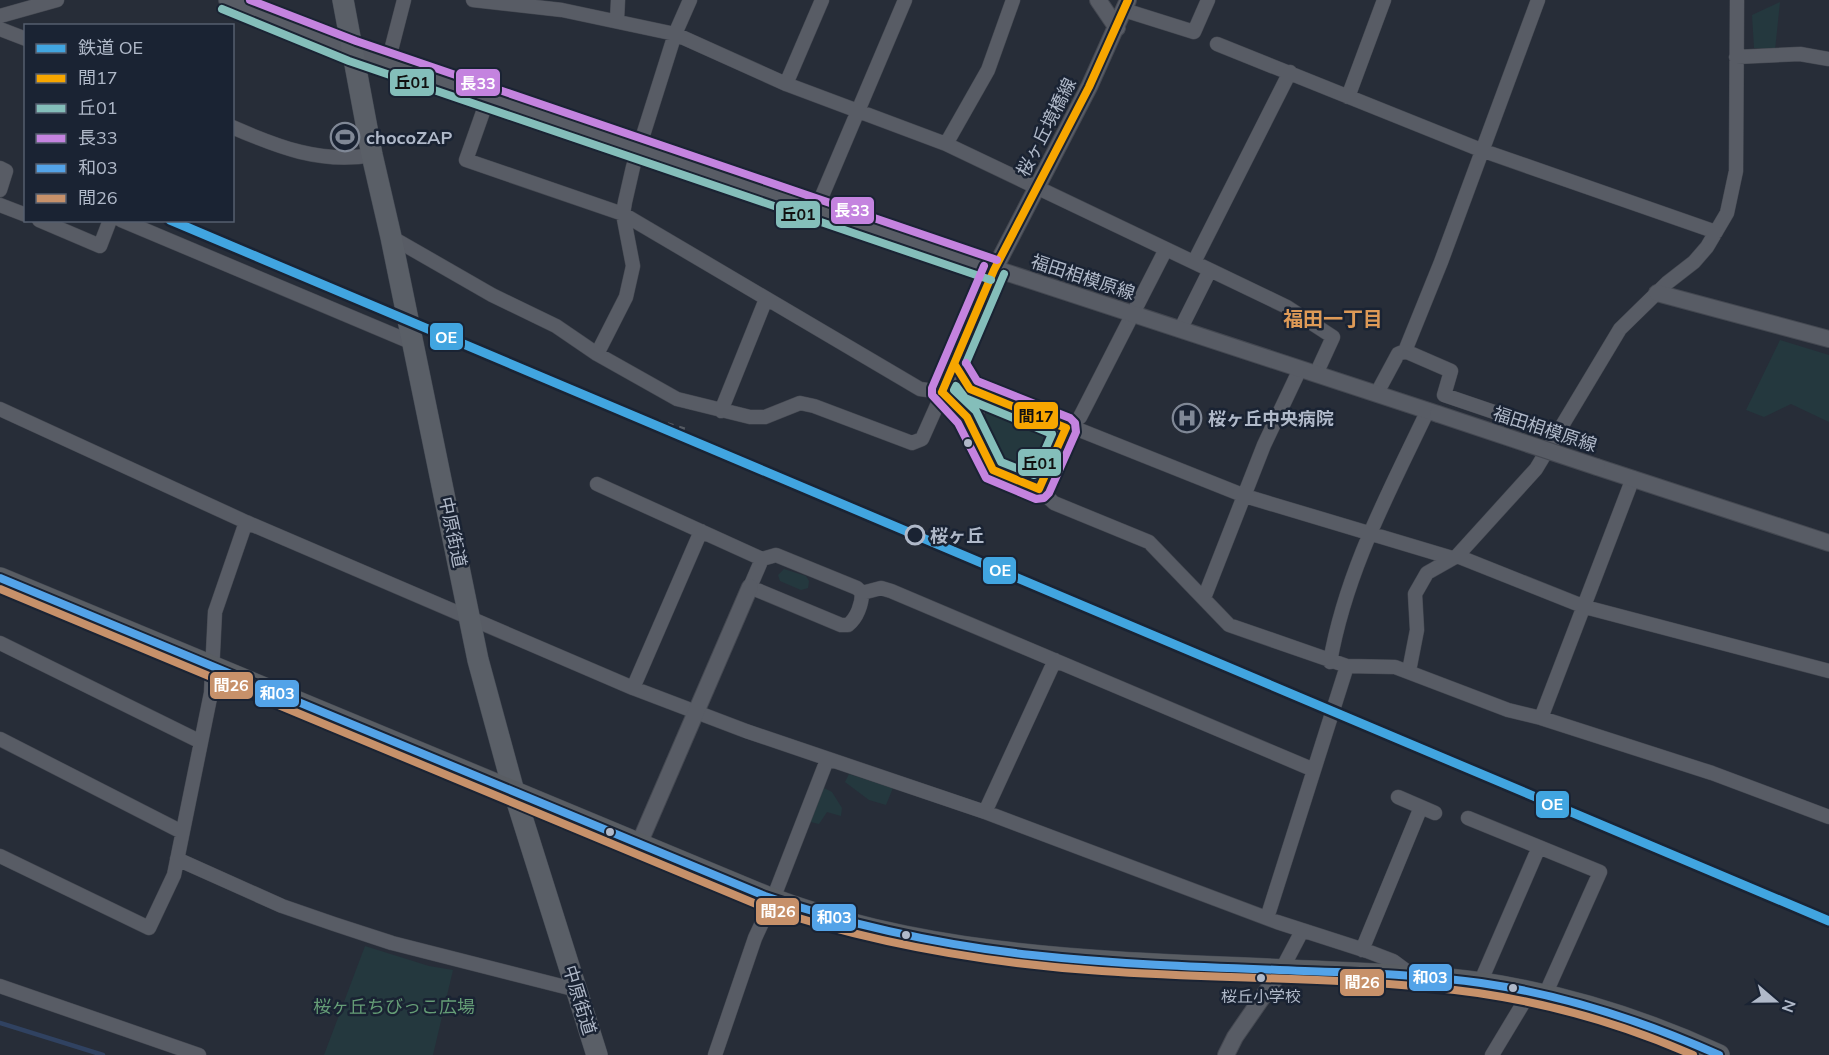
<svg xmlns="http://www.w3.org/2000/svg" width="1829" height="1055" viewBox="0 0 1829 1055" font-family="Mulish,'Noto Sans JP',sans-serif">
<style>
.green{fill:#24383e}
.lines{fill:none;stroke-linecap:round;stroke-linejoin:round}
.stream{stroke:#304261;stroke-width:4.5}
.minor-casing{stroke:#444851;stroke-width:15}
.tertiary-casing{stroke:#444851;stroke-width:18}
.primary-casing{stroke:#444a54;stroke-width:22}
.trunk-casing{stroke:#444953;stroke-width:22}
.minor{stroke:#585c65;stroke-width:14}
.tertiary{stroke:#585c65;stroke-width:16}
.primary{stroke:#5a5f67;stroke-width:21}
.trunk{stroke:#595d63;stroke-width:21}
.rail{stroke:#565b63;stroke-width:4.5;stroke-dasharray:6 6;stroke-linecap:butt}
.tertiary-bridge-casing{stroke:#444851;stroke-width:18;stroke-linecap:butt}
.tertiary-bridge{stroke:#585c65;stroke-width:16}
.bus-1-casing{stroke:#1a2333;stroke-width:12}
.bus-2-casing{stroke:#1a2333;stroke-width:12}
.bus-3-casing{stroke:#1a2333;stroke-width:12}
.bus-4-casing{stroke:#1a2333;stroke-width:12}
.bus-5-casing{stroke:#1a2333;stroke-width:12}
.bus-1{stroke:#f7a600;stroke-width:8}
.bus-2{stroke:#84beba;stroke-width:8}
.bus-3{stroke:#c483df;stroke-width:8}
.bus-4{stroke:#53a3e8;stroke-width:8}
.bus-5{stroke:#c7916a;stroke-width:8}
.rail-1-casing{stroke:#1a2333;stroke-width:14}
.rail-1{stroke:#41a5e0;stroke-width:9}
.bus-dot{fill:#b0b9c9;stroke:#1a2333;stroke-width:2}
.stop-dot{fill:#1a2333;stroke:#b0b9c9;stroke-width:3}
.labels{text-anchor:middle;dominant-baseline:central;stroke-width:5;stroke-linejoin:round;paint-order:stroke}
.bus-label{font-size:16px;fill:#b0b9c9;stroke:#1a2333}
.street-label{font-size:18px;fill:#b0b9c9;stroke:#1a2333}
.poi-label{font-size:18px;font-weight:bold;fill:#b0b9c9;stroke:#1a2333;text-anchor:start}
.stop-label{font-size:18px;font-weight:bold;fill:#b0b9c9;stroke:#1a2333;text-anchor:start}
.park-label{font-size:18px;fill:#659d76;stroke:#1a2333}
.neighbourhood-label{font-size:20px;font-weight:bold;fill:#de9a57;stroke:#1a2333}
.line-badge{stroke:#1a2333;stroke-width:2}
.badge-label{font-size:16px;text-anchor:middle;font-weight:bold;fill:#fff}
.pale-badge-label{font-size:16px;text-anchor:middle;font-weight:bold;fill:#111}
</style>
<rect width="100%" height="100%" fill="#272d38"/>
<path class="green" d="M1780,2L1775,50L1754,48L1752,15Z
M1780,340L1829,355V422L1791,404L1764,417L1746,410Z
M990,412L1044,432L1049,439L1034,475L1030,476L1003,465L985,418L986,413Z
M784,569L806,576L809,581L808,588L801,590L780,581L778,575Z
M849,774L893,788L886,805L869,800L845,782Z
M822,787L832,792L842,808L841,816L827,812L819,824L811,822L810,818Z
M365,946L429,966L453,970L433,1055H324Z"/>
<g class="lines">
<path class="stream" d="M0,1023L103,1055"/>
<g class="minor-casing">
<path id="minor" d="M473,0L562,10L675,34L786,84L946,144L1210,270
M1124,10L1194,32L1208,0
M0,16L57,0
M617,20L618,0
M0,29L26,39
M1217,44L1481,150L1716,232
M1736,57L1800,54L1829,59
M388,62L404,0
M786,84L822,0
M489,95L466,160L623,214L920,389L942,392L970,389L1066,428L1039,489
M1348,97L1384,0
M232,127C278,147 321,164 372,155
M946,144L988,70L1013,0
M0,168L6,171L0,190
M0,205L26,215
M816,210L905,0
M39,220L100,246L110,220
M121,220L413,343
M391,237L492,295L556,326L597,354L677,399L750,417H765L800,403L814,406L912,443L922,439L955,365
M1194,262L1290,72
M1180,330L1210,270L1287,307L1333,337L1316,374
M1405,351L1451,371L1444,395L1559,434
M597,354L626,297L633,266L623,214L625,202L633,167L675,34L690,0
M942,392L967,417L993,470L1039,489L1054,503L1149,542L1229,625L1347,666L1395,667L1508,710L1541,718L1712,773L1829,817
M1377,393L1398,354L1405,351L1441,262L1538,0
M0,409L246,522L633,688L746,731L985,812L1277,922L1367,951L1393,961L1412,975
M721,411L766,299
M972,426L979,407L988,397
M1066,428L1082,431L1245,496L1452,558
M1066,428L1080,417L1166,249
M597,484L762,559
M776,555L857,588L862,593C862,604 857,618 848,625H841L750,587L762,559Z
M1457,556L1585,607L1829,671
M862,593L881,588L891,591L1314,770
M1204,598L1264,445L1300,369
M0,643L199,741
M1330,662C1346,571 1389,492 1428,410
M1409,671L1417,630L1415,594L1427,573L1457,556L1536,469L1620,329L1667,283L1694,262L1707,247L1727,213L1736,171L1737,1
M633,688L701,531
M1541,718L1633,478
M0,739L182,832
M1398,797L1435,813
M985,812L1055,660
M1468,818L1600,872L1545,995
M0,856L149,928L174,875L211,693L215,612L246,522
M177,859L282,906L334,924L392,943L577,990
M1267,918L1347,666
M1362,950L1421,807
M1282,969L1302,931
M1480,983L1539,847
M0,986L199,1055
M715,1055L755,938L773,899L827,760
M1492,1055L1530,992"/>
</g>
<g class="tertiary-casing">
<path id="tertiary" d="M227,0L247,10L352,51L816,210L1438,414
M1098,0L1117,28
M1657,293L1829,339
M955,365L994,270L1089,87L1128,0
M1597,467L1829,543
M639,844L750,587
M1226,1055L1235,1037L1282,969"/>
</g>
<g class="primary-casing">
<path id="primary" d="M343,0L372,155L391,237L478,660L514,792L597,1055"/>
</g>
<g class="trunk-casing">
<path id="trunk" d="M0,578L765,896C938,963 1127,962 1310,971C1367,974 1425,975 1481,983C1564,995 1643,1020 1719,1055"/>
</g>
<use href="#minor" class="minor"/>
<use href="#tertiary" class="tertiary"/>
<use href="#primary" class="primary"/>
<use href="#trunk" class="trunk"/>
<path class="rail" d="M610,407L689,431"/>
<g class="tertiary-bridge-casing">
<path id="tertiary-bridge" d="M1438,414L1597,467"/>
</g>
<use href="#tertiary-bridge" class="tertiary-bridge"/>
<g class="bus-1-casing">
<path id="bus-1" d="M955,365L970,389L1066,428L1039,489
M942,392L994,270L1089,87L1128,0
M942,392L967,417L993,470L1039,489"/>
</g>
<g class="bus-2-casing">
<path id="bus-2" d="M222,9L349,61L991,280
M966,363L1004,274
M956,386L965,398L1052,434L1034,475L1001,462L976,411L954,390Z"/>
</g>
<g class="bus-3-casing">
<path id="bus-3" d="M250,0L356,41L997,260
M966,363L977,381L1070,418L1075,423L1076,432L1049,493L1044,498L1036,499L986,478L958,423L932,395V388L984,266"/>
</g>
<g class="bus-4-casing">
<path id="bus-4" d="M0,578L765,896C853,926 940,945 1032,955C1132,966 1234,968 1335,972C1383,974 1433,976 1481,983C1564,995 1643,1021 1719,1055"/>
</g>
<g class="bus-5-casing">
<path id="bus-5" d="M0,589L761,906C872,944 985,963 1102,971C1227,980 1354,976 1478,993C1552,1004 1625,1025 1693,1055"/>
</g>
<use href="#bus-1" class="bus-1"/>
<use href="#bus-2" class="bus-2"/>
<use href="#bus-3" class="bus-3"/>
<use href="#bus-4" class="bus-4"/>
<use href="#bus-5" class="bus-5"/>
<g class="rail-1-casing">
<path id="rail-1" d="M170,220L1829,921"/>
</g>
<use href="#rail-1" class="rail-1"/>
</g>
<defs>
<g id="stadium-ring" transform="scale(1.5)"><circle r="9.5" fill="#1a2333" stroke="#808896" stroke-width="1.5"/><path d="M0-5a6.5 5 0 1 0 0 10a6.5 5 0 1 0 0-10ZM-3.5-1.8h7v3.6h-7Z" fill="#808896"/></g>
<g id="hospital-ring" transform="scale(1.5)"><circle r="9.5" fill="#1a2333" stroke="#808896" stroke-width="1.5"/><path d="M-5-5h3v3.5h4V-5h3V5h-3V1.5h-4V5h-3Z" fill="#808896"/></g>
</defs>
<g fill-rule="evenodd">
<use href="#stadium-ring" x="345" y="137"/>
<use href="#hospital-ring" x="1187" y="418"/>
</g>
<g class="bus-dot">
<circle cx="968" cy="443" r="5"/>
<circle cx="610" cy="832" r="5"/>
<circle cx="906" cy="935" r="5"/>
<circle cx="1261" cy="978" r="5"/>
<circle cx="1513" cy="988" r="5"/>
</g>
<circle class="stop-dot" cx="915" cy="535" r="9"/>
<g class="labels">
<g class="bus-label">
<text x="1261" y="996">桜丘小学校</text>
</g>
<g class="street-label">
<text transform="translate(1046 127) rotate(-63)">桜ヶ丘境橋線</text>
<text transform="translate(1083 277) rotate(18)">福田相模原線</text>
<text transform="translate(1545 429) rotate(18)">福田相模原線</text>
<text transform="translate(453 532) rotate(78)">中原街道</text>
<text transform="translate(580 1000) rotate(73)">中原街道</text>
</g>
<g class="poi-label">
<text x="366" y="137">chocoZAP</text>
<text x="1208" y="418">桜ヶ丘中央病院</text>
</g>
<g class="stop-label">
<text x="930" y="535">桜ヶ丘</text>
</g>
<g class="park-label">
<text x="394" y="1006">桜ヶ丘ちびっこ広場</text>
</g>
<g class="neighbourhood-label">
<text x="1333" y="318">福田一丁目</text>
</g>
</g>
<g class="line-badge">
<rect x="389" y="68" width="46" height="29" rx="6" fill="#84beba"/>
<rect x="455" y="68" width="46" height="29" rx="6" fill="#c483df"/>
<rect x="830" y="196" width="45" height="29" rx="6" fill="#c483df"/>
<rect x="775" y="200" width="46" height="29" rx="6" fill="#84beba"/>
<rect x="429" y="322" width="35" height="29" rx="6" fill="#41a5e0"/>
<rect x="1013" y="401" width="46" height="29" rx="6" fill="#f7a600"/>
<rect x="1017" y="448" width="45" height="29" rx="6" fill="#84beba"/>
<rect x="982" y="556" width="35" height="29" rx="6" fill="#41a5e0"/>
<rect x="209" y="671" width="45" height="29" rx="6" fill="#c7916a"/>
<rect x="254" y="679" width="46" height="29" rx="6" fill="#53a3e8"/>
<rect x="1535" y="790" width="35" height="29" rx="6" fill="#41a5e0"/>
<rect x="755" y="897" width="45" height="29" rx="6" fill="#c7916a"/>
<rect x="811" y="903" width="46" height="29" rx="6" fill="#53a3e8"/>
<rect x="1408" y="963" width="45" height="29" rx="6" fill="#53a3e8"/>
<rect x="1339" y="968" width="46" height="29" rx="6" fill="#c7916a"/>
</g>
<g class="badge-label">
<text x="478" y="89">長33</text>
<text x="852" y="216">長33</text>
<text x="446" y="343">OE</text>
<text x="1000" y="576">OE</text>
<text x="231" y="691">間26</text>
<text x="277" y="699">和03</text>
<text x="1552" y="810">OE</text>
<text x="778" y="917">間26</text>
<text x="834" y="923">和03</text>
<text x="1430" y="983">和03</text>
<text x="1362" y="988">間26</text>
</g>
<g class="pale-badge-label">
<text x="412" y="88">丘01</text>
<text x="798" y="220">丘01</text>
<text x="1036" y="422">間17</text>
<text x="1039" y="469">丘01</text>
</g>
<rect x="24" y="24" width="210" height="198" fill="#1a2333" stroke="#565f6f" stroke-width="1.5"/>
<rect x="36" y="44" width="30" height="9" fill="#41a5e0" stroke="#565f6f" stroke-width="1.5"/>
<text x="78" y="54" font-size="18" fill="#b0b9c9">鉄道 OE</text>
<rect x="36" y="74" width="30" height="9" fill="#f7a600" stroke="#565f6f" stroke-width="1.5"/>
<text x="78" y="84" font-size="18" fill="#b0b9c9">間17</text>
<rect x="36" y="104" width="30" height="9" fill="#84beba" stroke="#565f6f" stroke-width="1.5"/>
<text x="78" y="114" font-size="18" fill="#b0b9c9">丘01</text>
<rect x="36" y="134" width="30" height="9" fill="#c483df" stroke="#565f6f" stroke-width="1.5"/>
<text x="78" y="144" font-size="18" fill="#b0b9c9">長33</text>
<rect x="36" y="164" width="30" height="9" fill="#53a3e8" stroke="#565f6f" stroke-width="1.5"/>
<text x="78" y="174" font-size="18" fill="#b0b9c9">和03</text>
<rect x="36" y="194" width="30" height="9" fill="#c7916a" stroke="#565f6f" stroke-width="1.5"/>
<text x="78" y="204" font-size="18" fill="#b0b9c9">間26</text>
<g transform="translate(1775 1001) rotate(110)" stroke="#1a2333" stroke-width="4.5" paint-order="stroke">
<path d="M0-4.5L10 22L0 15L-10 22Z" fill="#b0b9c9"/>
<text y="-9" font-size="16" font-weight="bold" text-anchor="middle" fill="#b0b9c9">N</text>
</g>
</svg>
